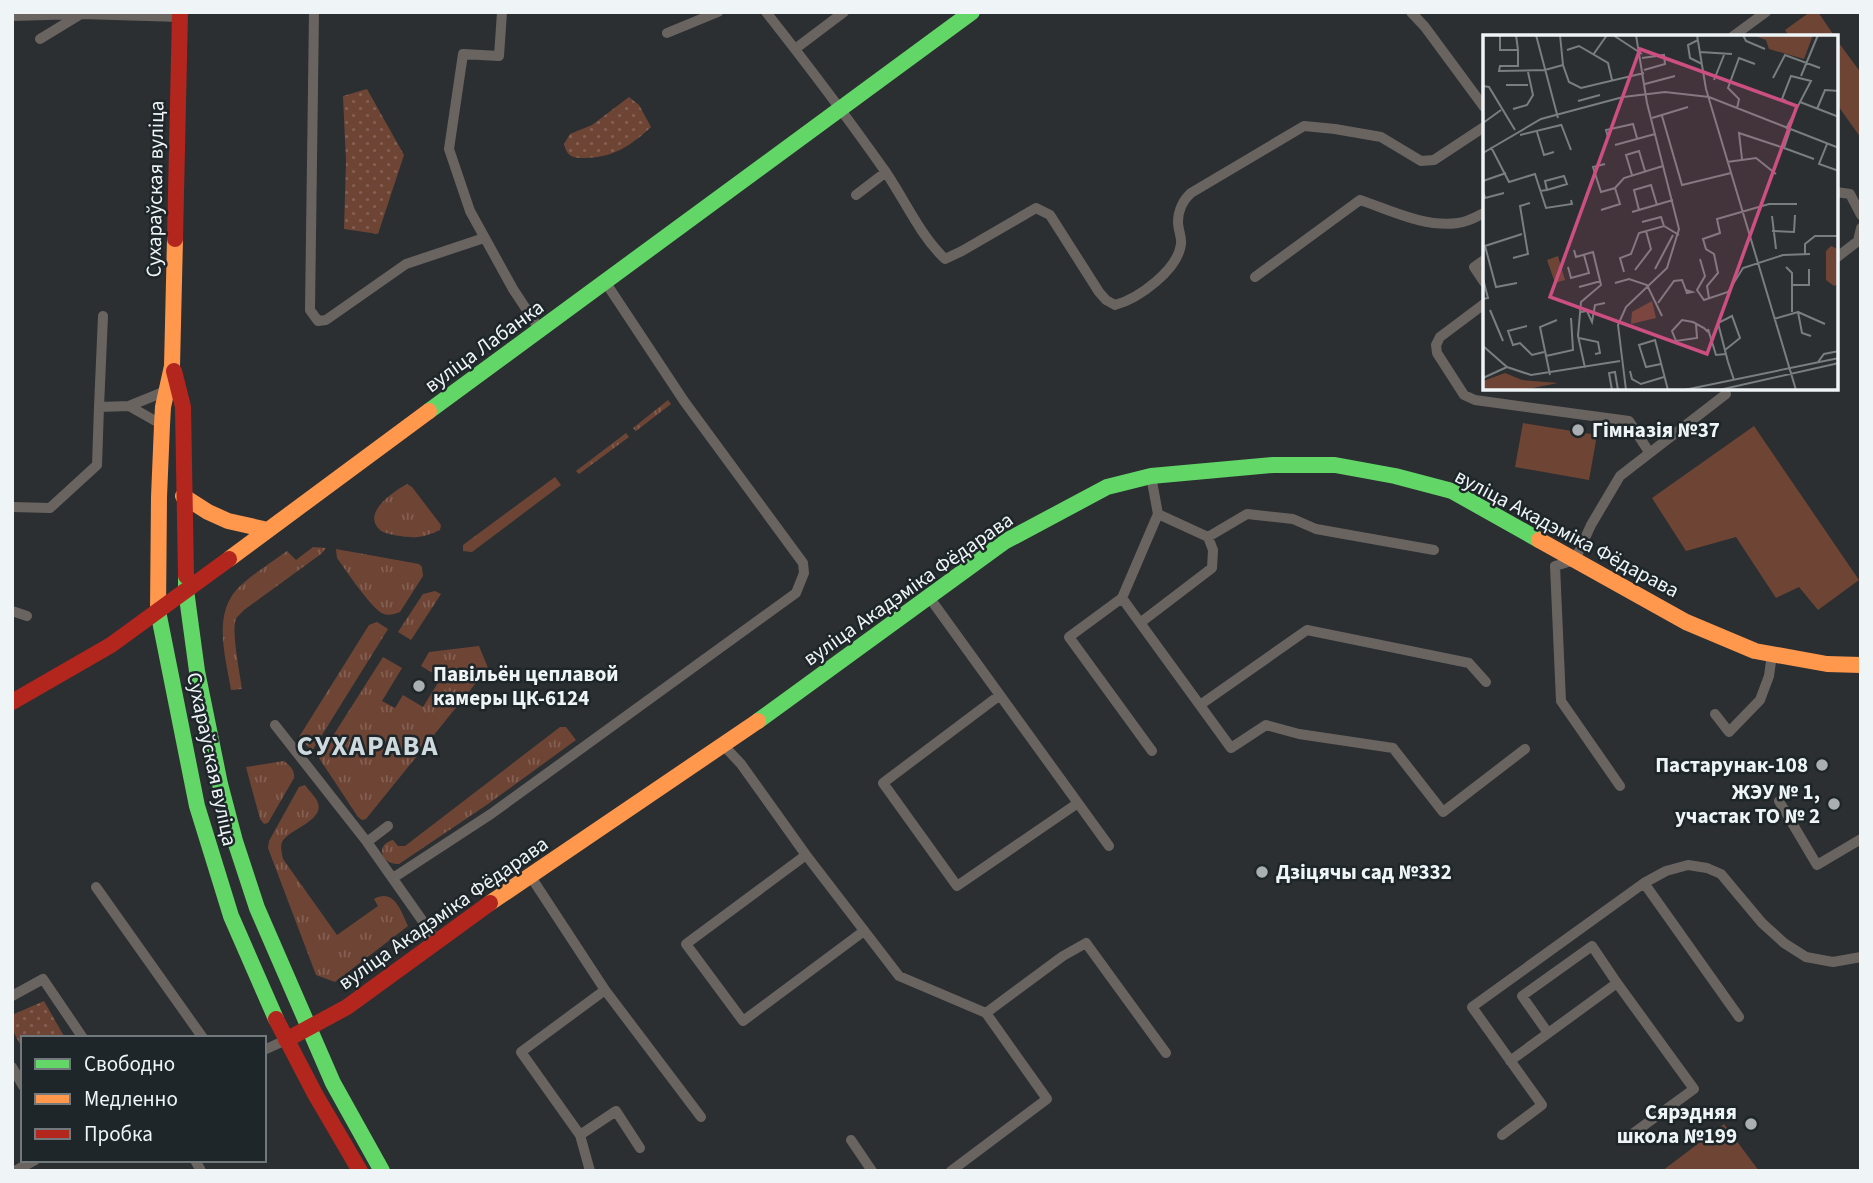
<svg xmlns="http://www.w3.org/2000/svg" width="1873" height="1183" viewBox="0 0 1873 1183" font-family="'Source Sans 3',sans-serif">
<style>
.grass{fill:url(#grass-tufts)}
.park{fill:url(#park-dots)}
.garden{fill:#6e4535}
.lines{fill:none;stroke-linecap:round;stroke-linejoin:round}
.lane{stroke:#6a6461;stroke-width:10}
.fast{stroke:#63d668;stroke-width:16}
.slow{stroke:#ff974d;stroke-width:16}
.jam{stroke:#b3261e;stroke-width:16}
.poi-dot{fill:#aab0b2;stroke:#1e262a;stroke-width:2.5}
.labels{text-anchor:middle;dominant-baseline:central;stroke-width:5;stroke-linejoin:round;paint-order:stroke}
.street-label{font-size:21px;fill:#eff5f7;stroke:#1e262a}
.poi-label{font-size:21px;font-weight:bold;fill:#eff5f7;stroke:#1e262a;text-anchor:start}
.district-label{font-size:28px;font-weight:bold;letter-spacing:2px;fill:#cfdadf;stroke:#1e262a}
.inset-road{fill:none;stroke:#797e80;stroke-width:2}
.view{fill:#cd4f82;fill-opacity:0.15;stroke:#cd4f82;stroke-width:3.5}
.inset-edge{fill:none;stroke:#eff5f7;stroke-width:3.5}
</style>
<defs>
<pattern id="grass-tufts" width="24" height="20" patternUnits="userSpaceOnUse" patternTransform="scale(1.75)"><rect width="24" height="20" fill="#6e4535"/><path d="M3 7l-1-3M5 7V3M7 7l1-3M15 17l-1-3M17 17v-4M19 17l1-3" fill="none" stroke="#836053"/></pattern>
<pattern id="park-dots" width="8" height="8" patternUnits="userSpaceOnUse" patternTransform="scale(1.75)"><rect width="8" height="8" fill="#6e4535"/><path d="M2 2h.1M6 6h.1" fill="none" stroke="#836053" stroke-width="1.8" stroke-linecap="round"/></pattern>
</defs>
<rect width="100%" height="100%" fill="#2b2f31"/>
<path class="grass" d="M668,400L671,404L636,431L633,428Z
M626,433L629,437L579,474L576,471Z
M555,477L561,485L472,552L463,551V545Z
M407,484L412,487L441,525L440,530C433,533 426,536 418,537C411,538 385,535 380,530C361,513 394,491 407,484Z
M313,547L326,548L321,554L244,610C242,612 237,617 236,619C231,630 240,674 242,689L231,690C226,658 212,615 238,588C252,574 271,563 287,551L296,560Z
M336,549L419,564L422,567L423,576L400,612C395,614 389,616 384,614C373,611 345,569 337,558Z
M435,591L441,594L411,640L398,632L423,594Z
M377,622L388,629L312,751L299,737L369,625Z
M479,646L488,668L366,819L362,820L358,817L319,758L383,657L402,668L382,701L395,708L403,695L423,707L441,678L421,666L429,652Z
M560,727H566L576,740L488,804L399,864C382,865 374,845 393,840L398,846H405Z
M284,761C290,766 295,770 294,778L268,823L264,824L260,819L246,767Z
M305,785C309,791 316,797 318,803C324,821 289,829 282,842C280,847 282,854 283,859L337,935L378,906L374,899C394,888 401,911 408,926L335,982L316,975L268,848L269,841L299,787Z"/>
<path class="park" d="M367,89L404,155L378,234L344,229L346,161L343,96Z
M629,97L639,105L651,127C631,146 612,158 584,158C572,158 567,156 564,144L570,134L592,125Z
M44,1001L65,1038H23V1050L12,1029V1015Z"/>
<path class="garden" d="M1810,12H1818L1835,37H1790L1785,30Z
M1836,39L1861,73V138L1836,103Z
M1523,423L1597,435L1589,480L1515,467Z
M1754,426L1859,580L1818,610L1799,587L1776,598L1736,537L1686,551L1652,498Z
M1724,1124L1759,1171H1662Z"/>
<g class="lines">
<path class="lane" d="M314,12L310,310L318,321L326,320L406,264L484,238
M502,12L499,56L463,54L449,149L470,211L513,289L540,330
M766,12C807,64 847,117 885,171C905,200 919,234 945,259L962,251L1036,208L1050,215L1099,292L1106,300L1115,305C1138,299 1178,270 1181,244C1182,237 1178,230 1178,222C1178,211 1183,200 1191,193L1304,126L1335,129L1381,137L1421,161L1434,160L1484,127
M1411,12L1425,27L1484,107
M12,16L81,14L180,17
M667,33L718,12
M1732,37L1766,12
M40,39L81,14
M795,49L844,12
M1836,192L1850,194L1861,215
M856,195L886,172
M1836,258L1858,241L1861,228
M1484,260L1474,267L1484,282
M1255,277L1360,200C1390,210 1425,228 1458,223C1468,222 1476,217 1484,213
M1484,304L1440,337L1436,345L1437,353L1464,395L1475,400L1629,421L1649,452
M129,406L159,423
M99,407L103,316
M1151,476L1158,514L1122,598L1231,748L1266,725L1299,734L1393,748L1443,812L1525,749
M12,507L50,508L97,465L99,407L129,406L161,393
M1158,514L1208,537L1247,514L1293,519L1316,529L1434,550
M929,597L1109,846
M1122,598L1069,637L1152,751
M12,611L27,616
M1140,623L1212,568L1213,550L1208,537
M1000,695L883,783L957,886L1078,803
M1200,705L1307,630L1469,663L1486,682
M1715,714L1729,732L1760,700L1769,676L1772,654
M275,725L367,842L436,940
M725,747L741,764L806,855L899,976L986,1013L1047,1099L951,1171
M1620,786L1561,701L1555,566L1575,560L1591,525L1620,476L1726,394
M1779,801L1817,865L1861,839
M367,842L388,826
M806,855L686,944L743,1021L864,931
M531,877L605,990L701,1117
M393,878L491,814L796,593L804,573L803,563L684,401L606,283
M1644,883L1739,1017
M96,887L203,1038
M12,996L43,979L83,1038
M986,1013L1063,956L1086,943L1166,1053
M1548,1033L1522,996L1592,946L1617,983
M264,1050L286,1040
M1510,1061L1617,983L1694,1089L1628,1137
M12,1067L23,1086
M580,1135L616,1111L640,1148
M1502,1135L1542,1105L1472,1007L1644,883L1666,871L1688,865L1707,868L1721,874L1762,923L1784,943L1806,957L1833,962L1861,957
M851,1140L872,1171
M195,1160L201,1171
M15,1171L35,1160
M590,1171L580,1135L521,1052L605,990"/>
<path class="fast" d="M429,411L972,12
M186,576V590L197,671L220,784L235,841L257,908L333,1083L382,1171
M158,611L197,806L231,916L276,1019
M758,721L1004,542L1107,487L1151,476L1273,465H1335L1395,476L1452,491L1539,540"/>
<path class="slow" d="M183,496L208,512L228,521L268,530
M1539,540L1686,622L1755,651L1827,664L1861,665
M229,559L429,411
M158,611L159,497L162,425L163,407L172,366L175,239
M490,903L758,721"/>
<path class="jam" d="M175,239L180,12
M174,371L183,407L186,576
M12,702L111,645L229,559
M276,1019L315,1094L360,1171
M286,1040L347,1007L490,903"/>
</g>
<g class="poi-dot">
<circle cx="1578" cy="430" r="7"/>
<circle cx="419" cy="686" r="7"/>
<circle cx="1822" cy="765" r="7"/>
<circle cx="1834" cy="804" r="7"/>
<circle cx="1262" cy="872" r="7"/>
<circle cx="1751" cy="1124" r="7"/>
</g>
<g class="labels">
<g class="street-label">
<text transform="translate(155 189) rotate(-89)">Сухараўская вуліца</text>
<text transform="translate(484 346) rotate(-36)">вуліца Лабанка</text>
<text transform="translate(1567 533) rotate(28)">вуліца Акадэміка Фёдарава</text>
<text transform="translate(908 589) rotate(-35)">вуліца Акадэміка Фёдарава</text>
<text transform="translate(212 759) rotate(78)">Сухараўская вуліца</text>
<text transform="translate(443 913) rotate(-35)">вуліца Акадэміка Фёдарава</text>
</g>
<g class="poi-label">
<text x="1592" y="430">Гімназія №37</text>
<text x="433" y="674">Павільён цеплавой<tspan x="433" dy="24">камеры ЦК-6124</tspan></text>
<text x="1808" y="765" text-anchor="end">Пастарунак-108</text>
<text x="1820" y="792" text-anchor="end">ЖЭУ № 1,<tspan x="1820" dy="24">участак ТО № 2</tspan></text>
<text x="1276" y="872">Дзіцячы сад №332</text>
<text x="1737" y="1112" text-anchor="end">Сярэдняя<tspan x="1737" dy="24">школа №199</tspan></text>
</g>
<g class="district-label">
<text x="368" y="746">СУХАРАВА</text>
</g>
</g>
<g transform="translate(1483 35)">
<rect width="355" height="355" fill="#2b2f31"/>
<path d="M22,338L39,345L75,348L40,355H0V346Z" fill="#6e4535"/>
<path d="M270,0H330L321,24L286,14L283,5Z" fill="#6e4535"/>
<path d="M348,211L355,214V249L351,251L343,245V216ZM75,221L82,245L72,248L64,225ZM169,266L173,283L148,289L149,277Z" fill="#6e4535"/>
<path class="inset-road" d="M17,0V15H35L33,0M53,0L75,83M130,0L159,19M214,0L223,54L313,355M260,0L263,6L282,14M215,5L205,10L207,23L219,29M35,15V31H17L16,36L62,35L80,30L77,0M84,15L96,11L125,28L129,45M217,17L249,19M110,20L124,0M159,23L181,20L182,29L161,35M80,30L86,47L98,53L161,38M318,41L335,0M290,43L302,20L337,33M231,45L241,20M162,49L192,41M23,50H45M0,51L6,52L32,95M95,66L117,60M303,66L299,64L308,41L328,46L303,94M317,67L356,82M30,74L44,70L50,60L45,37M254,74L256,64L245,53L256,23L272,29M334,74L342,55L356,56M179,81L199,150L248,138M169,83L205,72M0,88L18,75M78,89L88,115M54,97L61,120L71,117M37,100L78,90M125,102L123,95L150,89L154,103M344,109L336,129L356,136M132,110L172,99M8,112L26,147L52,139L63,173L89,169L88,165M301,113L331,124M0,118L58,84L140,62L182,57L226,62L356,113M259,124L256,98L301,113L307,95M244,127L273,123L293,139M122,129L110,132L118,157L132,153L141,143L180,131M149,140L143,120L156,116L162,136M0,146L23,138M0,156L2,163L21,158M57,156L64,155L84,149L81,141L62,146L64,155M118,175L137,169L132,153M156,175L151,155L168,150L174,170M149,177L190,165M289,181L293,214M159,187L178,182L181,191M289,196L311,197L312,180M91,215L93,222L110,217L118,250L98,267L95,301L102,333M322,219V209L332,201H356M30,223L45,219L37,171L47,168M217,224L222,241L214,255L221,265L245,257L260,233L300,220L327,219M85,232L88,243L106,238L101,220M303,232L309,238V277M172,234L190,200M152,235L168,214L163,196M141,237L137,223L148,219L156,198L181,191L196,200M0,244L5,263L0,264M34,248L13,252L2,211L39,199M132,248L146,244L164,250L179,281M309,250H326V234M96,252L118,246M226,263L224,251L235,238L231,219L223,214L220,204L237,198L234,184L286,169H314M175,268L191,246L199,245L204,258L209,257L203,255M7,275L20,306M98,277L104,276L109,287L112,270L122,268M315,277L342,289M291,284L315,277L319,298L328,301M213,289L214,303L193,306L189,296L199,285L210,287L221,293L225,297M44,291L25,296L30,310L37,308L49,320L61,317M225,294L233,320L243,319M96,303L115,307L117,318L112,319M0,311L24,332L48,340L137,326M242,315L257,303L249,281L235,288L245,327L251,345M63,321L90,315L88,283M335,327L341,319L356,316M178,329L163,332L156,310L172,305L185,355M147,336L149,344L158,349L181,342M67,340L57,292L74,285M0,343L24,332M129,355L126,338L132,337L135,355M143,355L135,290L143,272L184,233L196,194L164,68L153,0M201,355L356,323M236,355L356,328"/>
<path class="view" d="M157,14L314,71L224,319L67,262Z"/>
<rect width="355" height="355" class="inset-edge"/>
</g>
<rect width="1873" height="1183" fill="none" stroke="#eff5f7" stroke-width="28"/>
<rect x="21" y="1036" width="245" height="126" fill="#1e262a" stroke="#72797c" stroke-width="2"/>
<rect x="35" y="1059" width="35" height="10" fill="#63d668" stroke="#72797c" stroke-width="2"/>
<text x="84" y="1071" font-size="21" fill="#eff5f7">Свободно</text>
<rect x="35" y="1094" width="35" height="10" fill="#ff974d" stroke="#72797c" stroke-width="2"/>
<text x="84" y="1106" font-size="21" fill="#eff5f7">Медленно</text>
<rect x="35" y="1129" width="35" height="10" fill="#b3261e" stroke="#72797c" stroke-width="2"/>
<text x="84" y="1141" font-size="21" fill="#eff5f7">Пробка</text>
</svg>
